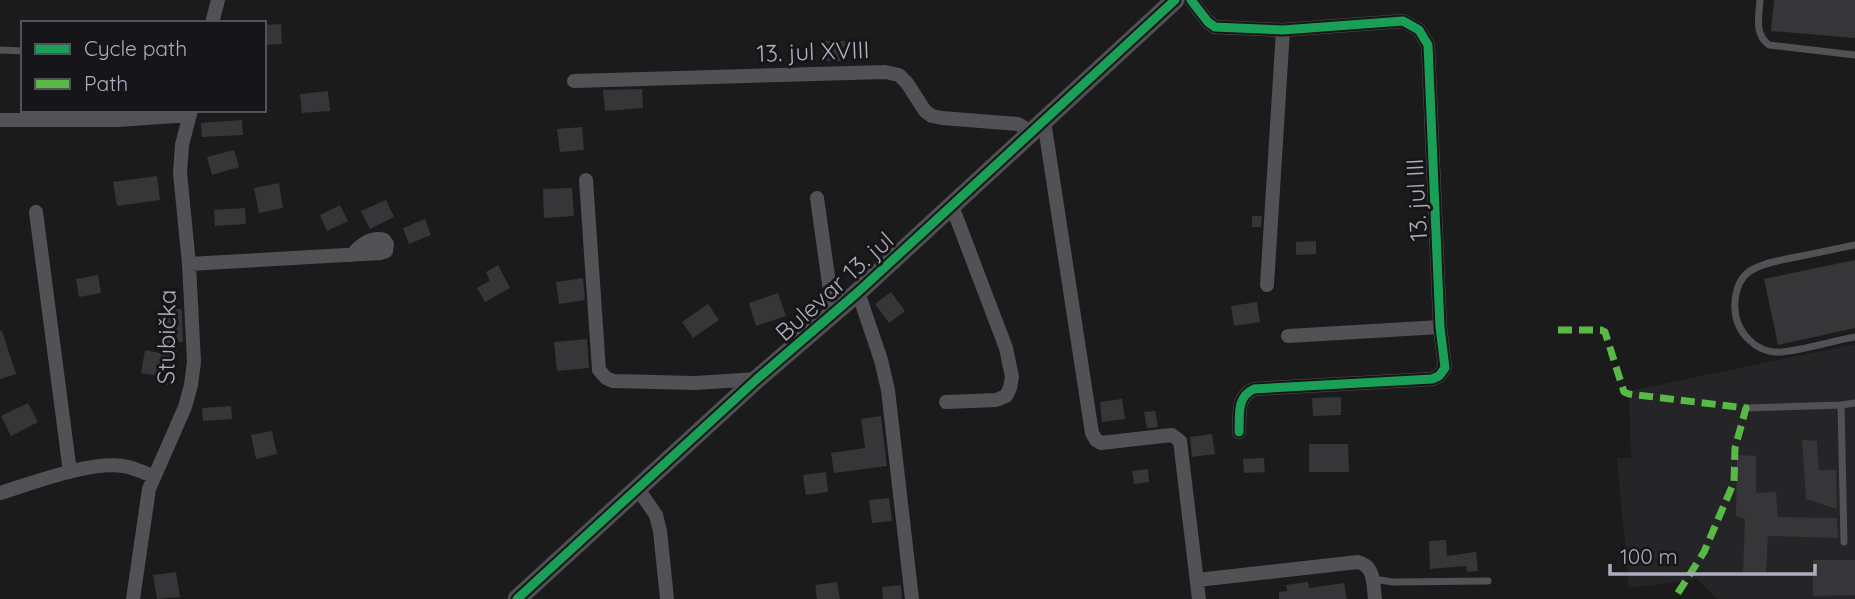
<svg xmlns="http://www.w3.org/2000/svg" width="1855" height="599" viewBox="0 0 1855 599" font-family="Quicksand,sans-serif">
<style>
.built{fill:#252528}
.building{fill:#363638}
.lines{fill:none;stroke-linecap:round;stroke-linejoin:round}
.lane{stroke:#515156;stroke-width:7}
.street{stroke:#515156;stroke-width:14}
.secondary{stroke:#4f5054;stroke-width:19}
.quiet{stroke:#58b947;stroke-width:7;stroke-dasharray:14 7;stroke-linecap:butt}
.cycleway-casing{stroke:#161518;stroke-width:13}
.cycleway{stroke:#1a9f57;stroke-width:9}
.labels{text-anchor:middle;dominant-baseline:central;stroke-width:6;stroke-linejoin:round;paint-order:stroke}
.street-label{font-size:24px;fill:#acaebd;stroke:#161518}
</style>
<rect width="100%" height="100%" fill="#1b1b1c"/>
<path class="built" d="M1855,344V599H1717L1697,579L1629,588L1617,458H1631L1629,391Z"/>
<path class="building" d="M1774,0H1855V38L1771,31Z
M281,24L282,44L264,45V25Z
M822,41H845V61H822Z
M642,89L643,108L605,111L603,90Z
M328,91L330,111L302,113L300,94Z
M242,120L243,135L202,137L201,123Z
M582,127L584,150L560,152L557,129Z
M234,150L239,167L212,175L207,157Z
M157,176L160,200L117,206L113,182Z
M279,183L283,208L259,213L254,188Z
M572,188L574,216L544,218L543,189Z
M386,200L394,217L370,229L361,211Z
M340,205L348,221L327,231L320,215Z
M245,208L246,224L215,226L214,210Z
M1252,216H1262L1261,227H1252Z
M425,219L431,235L409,244L403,228Z
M1316,241V254L1296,255V242Z
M1855,260V328L1778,345L1764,279Z
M498,265L510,288L485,302L477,288L490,281L486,272Z
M98,275L101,293L79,297L76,279Z
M583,278L585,300L559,304L556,282Z
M891,292L905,311L889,323L875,304Z
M778,293L786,316L756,326L749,303Z
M1257,302L1260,322L1234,326L1231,306Z
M708,304L719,320L693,338L682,322Z
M163,309H182L183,342H178L171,385H165V377L141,373L145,350L164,354Z
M0,331H2L16,374L0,379Z
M587,339L589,368L557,371L554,342Z
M1341,397V415L1313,416L1312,398Z
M1122,399L1125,419L1102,422L1100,402Z
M28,403L38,422L11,436L1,416Z
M231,406L232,419L203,421L202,408Z
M1155,411L1158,427L1147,428L1144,412Z
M881,416L887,466L834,473L831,453L865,448L861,419Z
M272,431L277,454L256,459L251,435Z
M1212,434L1215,454L1192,457L1190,437Z
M1802,440L1817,441L1819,470H1836L1837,509L1806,499Z
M1309,444H1348L1349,472H1309Z
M1737,455L1756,456V493L1776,492L1778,517L1837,518L1838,538L1768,536L1766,572H1743L1745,519L1736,516Z
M1264,458L1265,472L1244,473L1243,459Z
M1148,469L1149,482L1134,484L1132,471Z
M826,472L828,492L806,495L803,475Z
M889,498L892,521L872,523L869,500Z
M1446,540L1447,556L1476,552L1478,571L1467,572L1466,566L1430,569L1429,541Z
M1813,560H1855V595L1813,596Z
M176,572L180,597L157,599L153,575Z
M837,582L840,599H817L815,585Z
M1308,582L1309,588L1344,583L1347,599H1279V592L1287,591L1286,585Z
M901,585L902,599H883L882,587Z"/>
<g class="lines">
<path class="lane" d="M1760,0C1759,17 1754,34 1769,45L1855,55
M0,50L23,51
M1855,245C1834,249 1813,254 1791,258C1778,261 1762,263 1750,271C1738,279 1734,295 1735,309C1736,332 1756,354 1781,352C1804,350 1832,341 1855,337
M1841,405L1844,542
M1746,408L1841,405L1855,403
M1373,579L1393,582L1488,581"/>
<path class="street" d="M1191,0L1208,22L1215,27L1283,30L1403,21L1419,30L1428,45L1440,327L1445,368L1439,376L1432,379L1254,389C1236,397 1240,415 1239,432
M212,23L218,0
M574,81L885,72L899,75L907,83L925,111L932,116L942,118L1018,124L1032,132
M0,120H118L190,115
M1044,121L1092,433L1096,440L1101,443L1172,435L1180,441L1199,599
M586,180L599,370L606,378L613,381L695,383L757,379
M817,198L833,312
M36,212L70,472
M189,264L380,253L386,251L387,244L384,240C372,236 360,245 352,255
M1267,285L1283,30
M858,292L881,360L888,390L912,599
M1288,336L1440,327
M946,402L996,400L1006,396L1010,388L1012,377L1006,348L952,206
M638,489L656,515L660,531L667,599
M0,493C33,483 89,461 123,466C133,467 144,473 154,476
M1197,580L1358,562C1375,566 1373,584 1375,599
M133,599L149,489L185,407L191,385L194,362L189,264L180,173L182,145L191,110"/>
<path class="secondary" d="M517,599L757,379L858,292L1175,0"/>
<path class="quiet" d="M1558,330H1601L1605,332L1624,392L1629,394L1746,408L1735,448L1734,482L1704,552L1676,596"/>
<g class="cycleway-casing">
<path id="cycleway" d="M1191,0L1208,22L1215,27L1283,30L1403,21L1419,30L1428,45L1440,327L1445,368L1439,376L1432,379L1254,389C1236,397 1240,415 1239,432
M517,599L757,379L858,292L1175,0"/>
</g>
<use href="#cycleway" class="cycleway"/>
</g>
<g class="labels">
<g class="street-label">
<text transform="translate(813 51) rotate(-2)">13. jul XVIII</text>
<text transform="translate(1416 200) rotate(-93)">13. jul III</text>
<text transform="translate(834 286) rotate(-42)">Bulevar 13. jul</text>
<text transform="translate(166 337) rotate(-89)">Stubička</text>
</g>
</g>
<rect x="21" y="21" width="245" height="91" fill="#161518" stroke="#52525a" stroke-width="2"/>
<rect x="35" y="44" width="35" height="10" fill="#1a9f57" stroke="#52525a" stroke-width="2"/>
<text x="84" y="56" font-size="21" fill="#acaebd">Cycle path</text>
<rect x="35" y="79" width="35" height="10" fill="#58b947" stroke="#52525a" stroke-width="2"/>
<text x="84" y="91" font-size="21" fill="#acaebd">Path</text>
<path d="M1610 564v10h205v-10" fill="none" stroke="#acaebd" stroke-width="3.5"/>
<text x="1620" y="564" font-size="21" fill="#acaebd" stroke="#161518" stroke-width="5" paint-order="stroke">100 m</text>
</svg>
